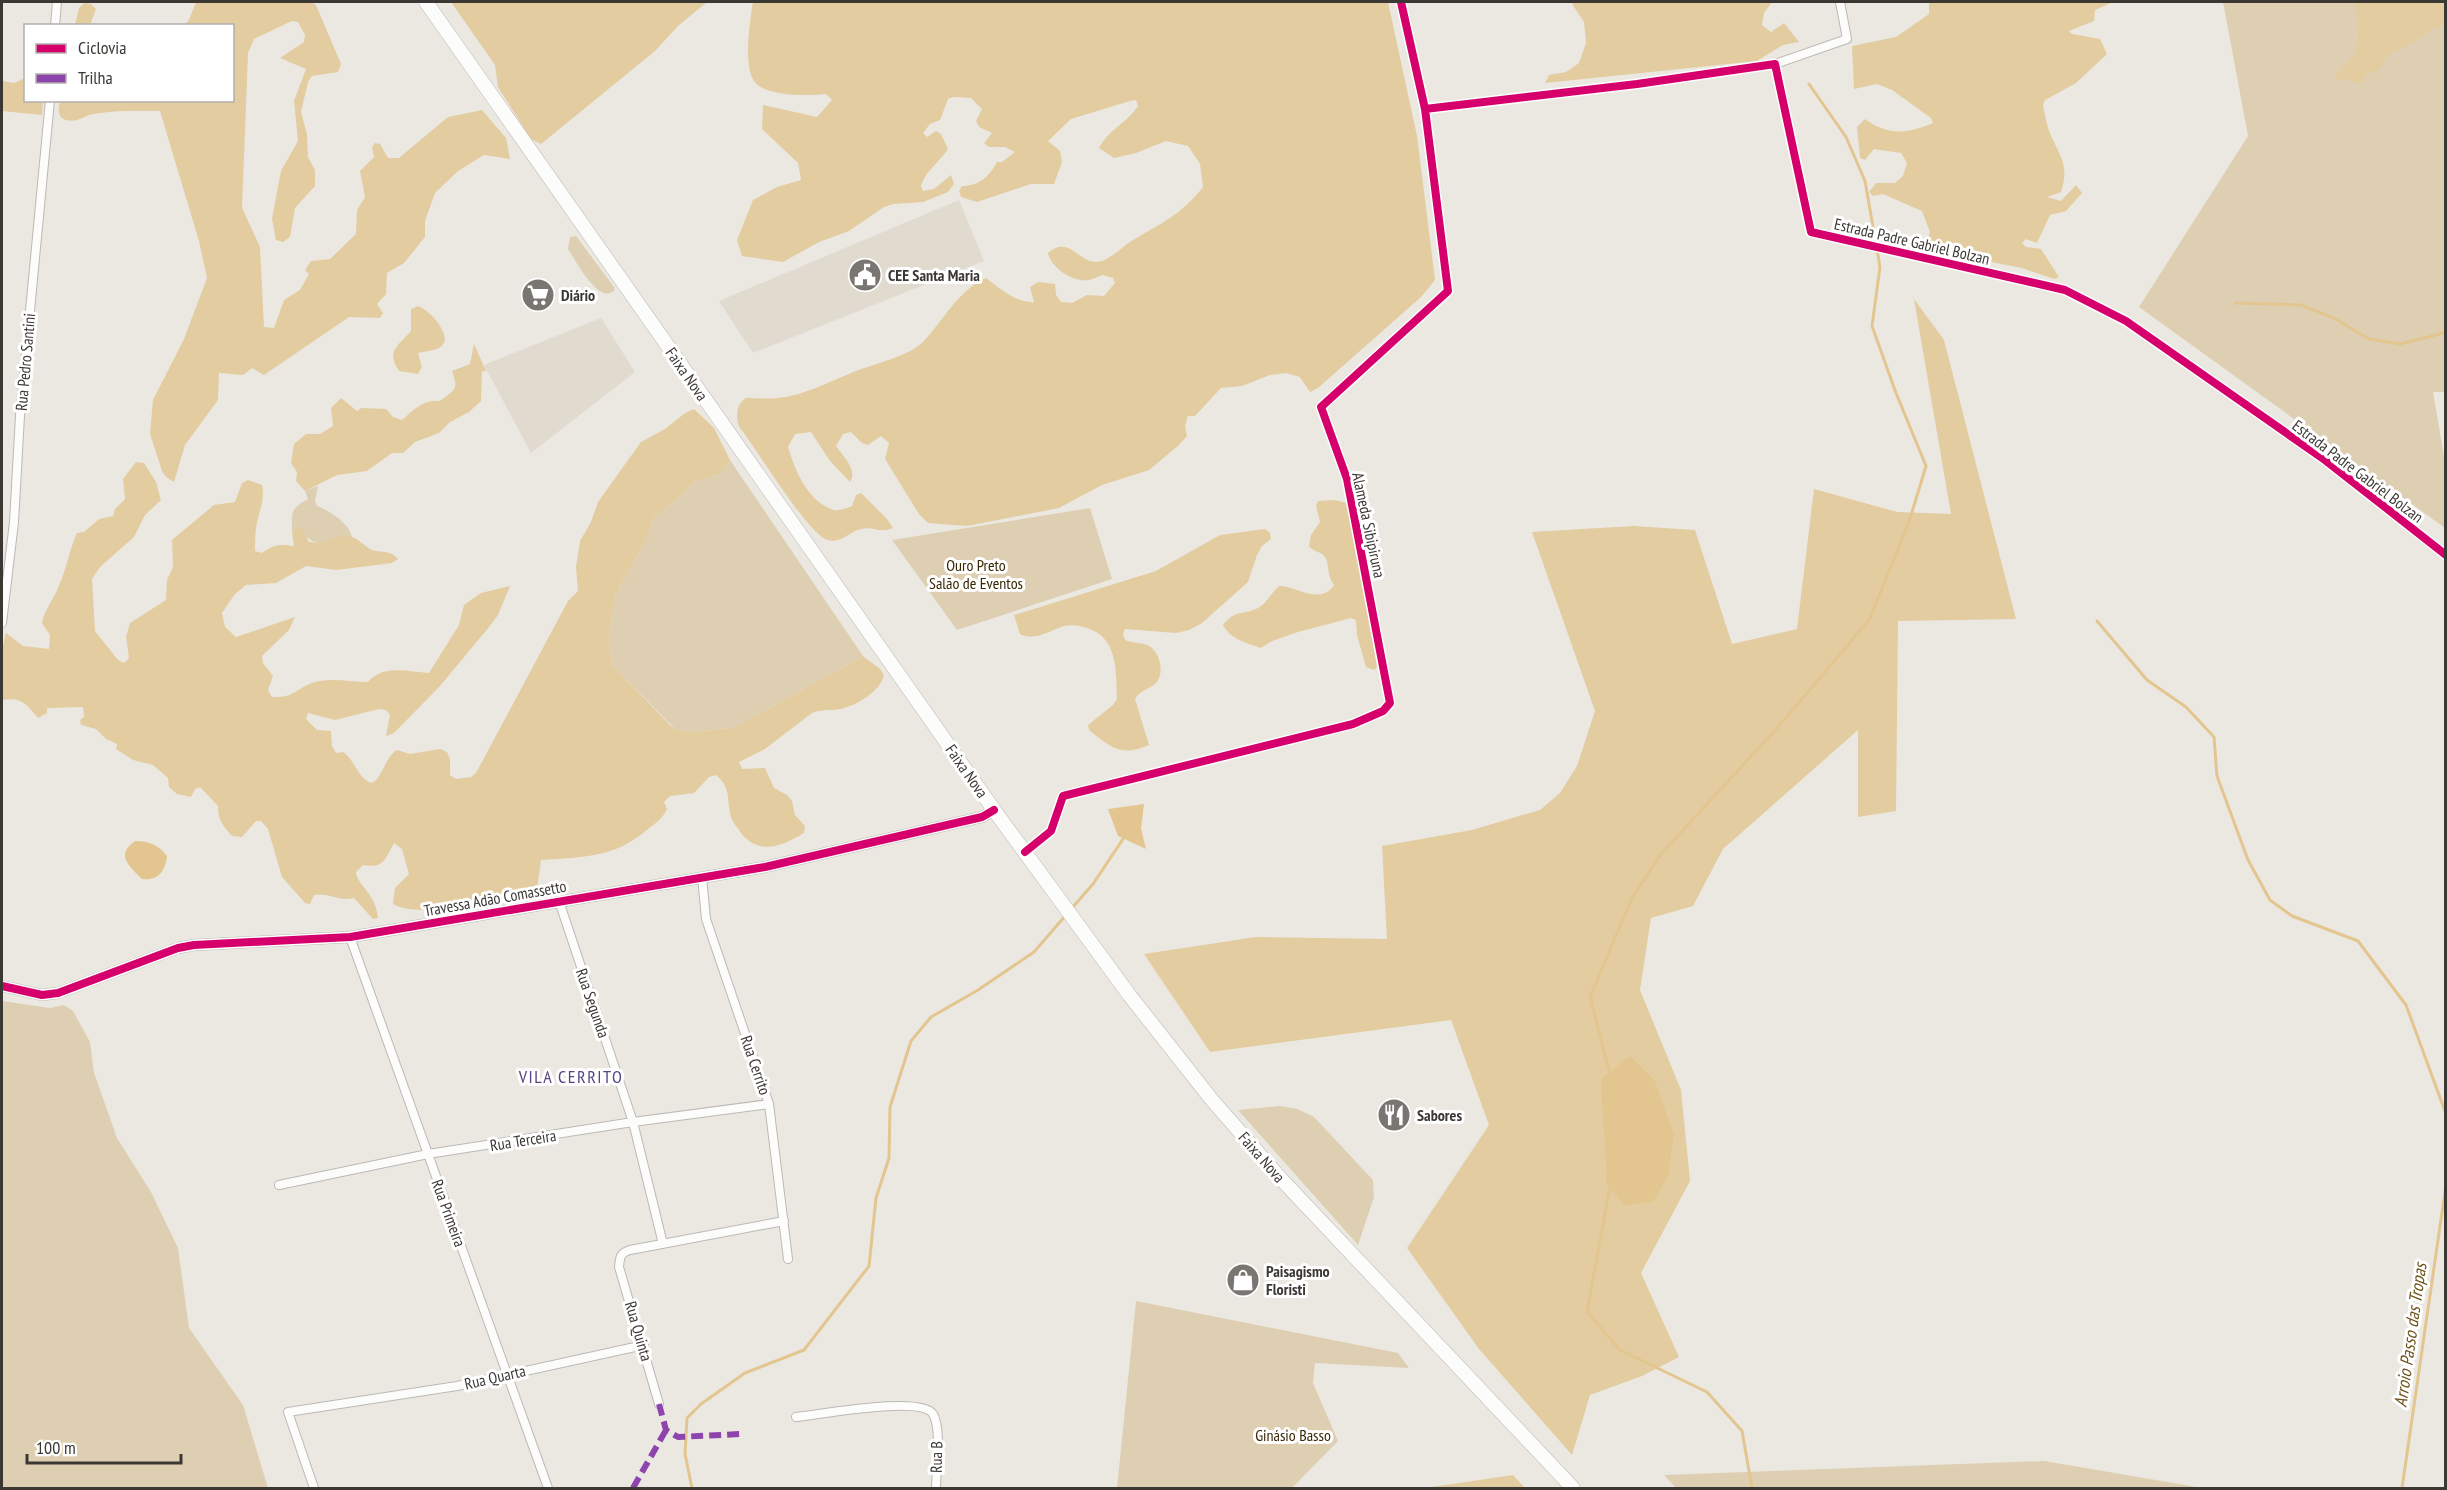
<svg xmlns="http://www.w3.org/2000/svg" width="2447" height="1490" viewBox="0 0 2447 1490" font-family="'PT Sans Narrow',sans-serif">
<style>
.built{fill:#e1dacf}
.green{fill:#decfb2}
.forest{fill:#e3cc9f}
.water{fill:#e3c68f}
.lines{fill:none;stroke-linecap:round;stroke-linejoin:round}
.stream{stroke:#e3c68f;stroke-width:3}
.minor-casing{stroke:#bcb9b5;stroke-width:10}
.tertiary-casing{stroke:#bcb9b5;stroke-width:12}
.trunk-casing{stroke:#bcb9b5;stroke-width:15}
.minor{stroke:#fcfcfb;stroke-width:8}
.tertiary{stroke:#fcfcfb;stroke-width:10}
.trunk{stroke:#fcfcfb;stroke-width:14}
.quiet{stroke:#8e44ad;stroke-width:6;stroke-dasharray:12 6;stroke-linecap:butt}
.cycleway-casing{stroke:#fff;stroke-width:11}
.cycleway{stroke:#d6006c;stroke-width:8}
.labels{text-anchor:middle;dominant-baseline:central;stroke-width:6;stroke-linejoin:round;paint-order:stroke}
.street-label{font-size:16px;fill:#3b3834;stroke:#fff}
.poi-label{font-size:16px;font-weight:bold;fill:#3b3834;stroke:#fff;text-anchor:start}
.park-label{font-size:16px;fill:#362604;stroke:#fff}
.neighbourhood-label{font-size:18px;letter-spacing:1.5px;fill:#544583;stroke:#fff}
.water-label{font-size:18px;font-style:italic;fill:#6e531a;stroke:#fff}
</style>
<rect width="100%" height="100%" fill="#ebe8e2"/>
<path class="built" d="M959,200L984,261L753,353L719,301Z
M601,318L635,372L531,453L484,365Z"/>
<path class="green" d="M2223,2H2445L2446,392H2433L2445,462V528L2139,307L2248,136Z
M576,236L614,287V291C598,304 576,261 568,249L570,237Z
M730,460L863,656L733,728L691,732L676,730L612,665L609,635L615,596L644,544L655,517L684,493L693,482L720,474Z
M318,486L315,501L317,506C330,511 349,523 352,537C323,538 319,554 297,527L292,532C292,512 289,510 308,499L305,491Z
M1090,508L1112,579L957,630L892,540Z
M2,1001L50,1008L64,1005L73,1011L90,1042L94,1073L117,1138L151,1192L178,1248L189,1328L243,1405L268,1488H2Z
M1280,1106L1297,1109L1314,1117L1373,1180L1374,1197L1358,1245L1238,1110Z
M1136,1301L1398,1353L1409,1368L1315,1363L1313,1383L1338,1441L1292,1488H1117Z
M2044,1461L2203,1488H1676L1664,1475Z"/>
<path class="forest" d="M196,2H311L316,5L341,64L338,72L312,76L308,82L301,112L307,134L308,157L315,170V186L295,208L290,237L283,242L276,240L272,219L281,171L298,141L294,101L306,69L280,58L304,42L305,35L298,22L292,21L254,39L248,53L242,208L260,247L264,327L274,328L284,300L300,290L309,274L305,270L311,261L330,259L356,234L357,210L365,197L360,171L374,157L372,147L375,143L380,144L388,158H399L448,117L482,110L506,138L510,159L484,155L458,171L435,193L425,221V237L421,242L404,263L387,273L386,294L377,304L383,313L380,318L349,317L264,375L252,368L243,375L219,373L218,400L185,445L174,482L166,477L162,471L150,434L153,400L184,339L207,278L199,241L160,111C139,111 114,110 93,114C83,116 78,123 66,120C57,117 58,109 60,101L232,100V26L184,25L189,20Z
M451,2H707L678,26L655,51L541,144L531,139L498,87L495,65Z
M753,2H1388L1417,136L1435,280L1421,297L1318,388L1310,392L1300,377L1286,373L1270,375L1242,386L1221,388L1195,416H1188L1185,426L1187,436L1179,445L1149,470L1102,485L1059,508L967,526L928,523L919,514L885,459L889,443L881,436L868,445L862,443L851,432L843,434L836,446C843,456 858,470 850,482L830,461L811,432L795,434L788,447C795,471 808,502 834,510C840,511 847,508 852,506L856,495L861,493L887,519L893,528C879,534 874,526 861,529C850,531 841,544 828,540C807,534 757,449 740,428C735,418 736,404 746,398C757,398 768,399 778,398C806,395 830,381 856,371C874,364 909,356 923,342C944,320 957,291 986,278C999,288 1018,304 1034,302L1030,287L1038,282L1055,284L1056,295L1061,302L1072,303L1087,295L1104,296L1115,283L1113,278L1103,275C1098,276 1094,279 1089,280C1074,283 1051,268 1048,253C1071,233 1080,268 1102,261C1113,257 1123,246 1133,240C1162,223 1182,214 1203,187L1200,164L1188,146L1166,141L1136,153L1114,158L1099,148C1108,130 1127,123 1138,106L1136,100L1130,101L1071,119L1048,141L1060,151L1062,162L1054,184H1031L977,202L961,197L959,191L962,186C979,186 989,177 997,162H1002L1015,152L1005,147H989L984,143L992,133L979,127L976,121L982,109L971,98L954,97L948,99L940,120L930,124L923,133L927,137L936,131L941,134L948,149C939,163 925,171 921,186L923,191L934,189L951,175L954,184L948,192L923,202L893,204L884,207L849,231L819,242L783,262L742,256L737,240L753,200L777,187L801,180L798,163L762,129L763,105L817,117L832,100L826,94C809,96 764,97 754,81C743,64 750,21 753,2Z
M1575,2H1772L1764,13L1762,25L1771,32L1784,23L1799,42L1783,45L1757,61L1545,83L1549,75L1566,72L1579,63L1586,43L1584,22L1572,4Z
M1929,2H2113L2095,10L2094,21L2069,31L2072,34L2100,39L2107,54L2076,83L2045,100L2043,105C2045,115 2047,128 2052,138C2062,159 2069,168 2061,192L2047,197L2061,201L2076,185L2082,193L2066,211L2050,215L2037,243L2026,239L2022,243L2026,247L2041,249L2059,277L2054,279L2022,268L1925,249L1930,232L1922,211L1883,194L1873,196L1869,192L1876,183H1895L1903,176L1907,163L1901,153L1874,149L1865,160L1860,158L1857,127L1865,119C1888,136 1907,134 1933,123L1931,118L1892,90L1877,84L1854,89L1852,46L1896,37L1929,14Z
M2356,2H2445V24L2427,32L2414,42L2388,55L2380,69L2366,75L2361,84L2344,79L2334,81C2338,70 2343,67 2351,58C2363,44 2356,19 2356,2Z
M84,3L91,4L96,9L90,25H75L79,8Z
M25,78L26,100L43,101L42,115L2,111V81L14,83Z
M1914,299L1944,340L2016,619L1898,621L1896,811L1858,817V730L1723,849L1693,906L1651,918L1640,990L1681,1090L1690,1181L1641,1273L1679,1357L1642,1376L1590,1395L1572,1455L1479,1349L1407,1248L1489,1125L1451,1020L1210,1052L1144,954L1256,937L1387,939L1382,846L1472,830L1540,810L1560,793L1577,766L1595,711L1532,532L1633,526L1695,530L1732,644L1797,629L1814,489L1897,512L1951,514Z
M418,306C428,309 449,331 444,343C440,351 426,351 418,353L422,367L418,374L399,371C386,351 397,347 411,331V309Z
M474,344L486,371H482L481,401L469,412L450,422L439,433L415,442L403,453H392L367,471L337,475L305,491L296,481L297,472L291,463L294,444L306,434H320L333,426L331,408L341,398L357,411L361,408L386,409L393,417L402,420C414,410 423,399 440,401C455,389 459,390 452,371L470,364Z
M694,409L714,428L730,460L720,474L693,482L684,493L655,517L644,544L615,596L609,635L612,665L670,725L676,730L691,732L733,728L863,656L880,669L884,675C881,691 856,706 840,709C830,711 821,709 812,713L765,749L739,762L742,769L765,768L774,788L787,795L792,801L795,815L805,826L804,833C782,846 759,856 741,833C738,828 733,823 731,817C726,798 732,789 716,775L709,777L694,793L670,796L664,802L667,809C663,818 656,823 648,829C615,858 583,857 541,860L537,889C501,897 425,921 393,904L395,888L409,874L402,849L394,843C385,859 384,869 363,865L356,872C358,887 376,893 378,918L373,919L354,898C338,902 330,892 314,895L310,904L305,903L282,877L268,829L261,821H256L242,837L232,836C223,826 218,820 218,806L200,787L195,789L191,797L177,794L169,787L168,778L153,765L133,760L116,749L117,744L106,739L96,729L81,725L80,720L84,717L83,707L47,708V713L38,718C25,703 22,697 2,700V650L6,633L23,646L49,649L50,635L42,623C44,611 53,600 58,588C66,571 69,551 77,533L84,532L99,519L113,516L115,509L125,499L123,479L136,462L144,463L156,482L161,500L145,515L134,537L100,567L92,579L95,631L118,660L124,663L129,658L126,637L130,623L166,600L167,580L173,567L172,540L214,505L235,502L242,483L248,480L262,485C265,499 260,509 257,522C255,532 255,542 255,551L262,553C274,544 279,544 294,546L292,532L297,527L302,529L309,542C324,545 337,533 352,537C359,539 365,547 372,550C382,553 391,550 398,559L392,563L336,570L306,566L276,583L246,585L235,594L222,613L225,627L236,637L295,617L289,630L262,656L263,663L273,676L268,690L272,697C294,698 294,690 312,683C328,677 351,682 368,682C383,664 409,672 429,673L459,625L464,605L481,593L510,586L498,615L489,627L440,686L394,733L386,736L390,715L386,710L379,709L335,720L308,713L306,719L317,730L331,731L332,746L336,753L343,752C355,760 358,779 372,783C384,776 384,758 397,750L410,754L440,749L447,752L450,759V775L456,779L471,777L476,773L568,601L578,591L576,567L580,541L591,522L598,502L641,442L665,429L685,413Z
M1335,500L1346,503L1349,507L1377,667L1374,670L1366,667L1357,635L1356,620L1351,618L1298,632L1272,641L1261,648C1247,643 1231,640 1223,625C1237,608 1243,616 1258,608C1266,604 1272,592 1279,586C1297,586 1320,606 1334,585C1326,574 1330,565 1325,557C1321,551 1313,552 1309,546L1311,535L1320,522L1316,506L1318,501Z
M1265,529L1270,533L1271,539L1262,546L1257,555L1248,582L1202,623L1189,630L1176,633L1125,629L1123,634L1125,640C1132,643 1142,642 1149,646C1161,653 1165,675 1155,684C1148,690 1140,690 1135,699L1149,745C1120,757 1112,748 1089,730L1088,725L1113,705L1117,699C1116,674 1118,641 1092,630C1083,626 1073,624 1064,626C1051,630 1034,642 1020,634L1014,615L1156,571L1220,535Z
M1513,1475L1525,1488H1425Z"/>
<path class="water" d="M1144,804L1141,828L1146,849L1118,836L1108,809Z
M135,841C149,841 159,845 167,856C165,872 158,881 142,879C129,866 115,855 135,841Z
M1630,1056L1655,1081L1674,1135L1668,1176L1653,1202L1624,1205L1606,1183C1608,1148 1600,1113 1602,1078Z"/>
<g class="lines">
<path class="stream" d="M2235,303L2301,305L2334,318L2369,339L2400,344L2440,334L2446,331
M2097,621L2147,680L2186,707L2214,737L2217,776L2248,860L2270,900L2292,916L2358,941L2406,1005L2446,1114
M1072,908L1093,884L1125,836
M1610,1074L1590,997L1632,898L1660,855L1778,727L1869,620L1909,522L1926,466L1896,393L1872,326L1880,267L1865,181L1846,137L1809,84
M1610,1186L1587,1312L1620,1350L1707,1392L1742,1431L1752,1488
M692,1488L685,1454L687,1418L701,1404L745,1373L804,1350L869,1266L876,1198L889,1158L890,1107L911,1041L931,1017L978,990L1034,952L1066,915
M2402,1488L2446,1185"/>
<g class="minor-casing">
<path id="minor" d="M55,26L57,2
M1775,64L1847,39L1840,2
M1425,109L1637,84L1775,64L1811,232L2065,290L2126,321L2325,460L2446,555
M2,623L14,522L20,416L50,100
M1025,852L1051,831L1063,796L1353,724L1383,711L1390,703L1347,479L1321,407L1448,291L1425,109L1401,2
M702,877L706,919L769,1104L788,1259
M559,901L633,1122L663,1244
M350,937L548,1488
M279,1185L428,1154L633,1122L769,1104
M659,1404L619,1267C620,1257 620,1253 630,1250L784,1221
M796,1417C819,1415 921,1395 933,1414C942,1429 936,1471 936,1488
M314,1488L288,1412L457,1386L644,1345"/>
</g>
<g class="tertiary-casing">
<path id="tertiary" d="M2,986L42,995L58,993L178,948L194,945L350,937L765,867L982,817L994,810"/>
</g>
<g class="trunk-casing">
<path id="trunk" d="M426,2L994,810L1130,996L1212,1100L1282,1180L1573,1488"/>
</g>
<use href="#minor" class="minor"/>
<use href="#tertiary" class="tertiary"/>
<use href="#trunk" class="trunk"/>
<path class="quiet" d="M659,1404L666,1430L678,1437L741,1434
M633,1488L666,1430"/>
<g class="cycleway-casing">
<path id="cycleway" d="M1425,109L1637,84L1775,64L1811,232L2065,290L2126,321L2325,460L2446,555
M1025,852L1051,831L1063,796L1353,724L1383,711L1390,703L1347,479L1321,407L1448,291L1425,109L1401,2
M2,986L42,995L58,993L178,948L194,945L350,937L765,867L982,817L994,810"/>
</g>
<use href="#cycleway" class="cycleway"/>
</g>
<defs>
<g id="civic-disc" transform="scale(1.725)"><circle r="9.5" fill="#797671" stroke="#fff"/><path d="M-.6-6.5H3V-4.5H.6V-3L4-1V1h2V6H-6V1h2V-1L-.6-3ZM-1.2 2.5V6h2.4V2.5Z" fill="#fff"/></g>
<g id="supermarket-disc" transform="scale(1.725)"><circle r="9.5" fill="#797671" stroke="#fff"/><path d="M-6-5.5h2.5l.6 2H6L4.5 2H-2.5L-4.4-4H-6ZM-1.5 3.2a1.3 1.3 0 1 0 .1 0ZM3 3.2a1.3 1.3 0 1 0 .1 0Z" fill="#fff"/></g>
<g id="restaurant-disc" transform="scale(1.725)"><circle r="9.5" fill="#797671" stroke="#fff"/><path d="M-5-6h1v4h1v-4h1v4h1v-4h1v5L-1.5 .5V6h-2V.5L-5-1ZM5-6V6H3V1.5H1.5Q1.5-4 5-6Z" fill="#fff"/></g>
<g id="shop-disc" transform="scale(1.725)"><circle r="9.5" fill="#797671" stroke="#fff"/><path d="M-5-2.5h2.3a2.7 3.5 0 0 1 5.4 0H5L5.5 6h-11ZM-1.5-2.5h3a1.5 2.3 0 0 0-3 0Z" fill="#fff"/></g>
</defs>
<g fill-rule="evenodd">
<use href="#civic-disc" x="865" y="275"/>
<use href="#supermarket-disc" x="538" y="295"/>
<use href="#restaurant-disc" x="1394" y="1115"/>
<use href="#shop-disc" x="1243" y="1280"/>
</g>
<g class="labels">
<g class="street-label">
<text transform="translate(1912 241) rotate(13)">Estrada Padre Gabriel Bolzan</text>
<text transform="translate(25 362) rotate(-85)">Rua Pedro Santini</text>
<text transform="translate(687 374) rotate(55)">Faixa Nova</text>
<text transform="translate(2358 471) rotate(37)">Estrada Padre Gabriel Bolzan</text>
<text transform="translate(1369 525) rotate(78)">Alameda Sibipiruna</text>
<text transform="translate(967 771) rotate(55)">Faixa Nova</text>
<text transform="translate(495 898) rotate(-10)">Travessa Adão Comassetto</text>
<text transform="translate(593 1003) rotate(71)">Rua Segunda</text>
<text transform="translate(756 1065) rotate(71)">Rua Cerrito</text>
<text transform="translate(523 1140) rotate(-9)">Rua Terceira</text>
<text transform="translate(1262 1157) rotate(49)">Faixa Nova</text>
<text transform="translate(449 1213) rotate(70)">Rua Primeira</text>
<text transform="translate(639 1331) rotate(74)">Rua Quinta</text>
<text transform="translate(495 1377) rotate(-13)">Rua Quarta</text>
<text transform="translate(936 1457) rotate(-89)">Rua B</text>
</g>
<g class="poi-label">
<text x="888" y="275">CEE Santa Maria</text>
<text x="561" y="295">Diário</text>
<text x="1417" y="1115">Sabores</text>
<text x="1266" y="1271">Paisagismo<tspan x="1266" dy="18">Floristi</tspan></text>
</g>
<g class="park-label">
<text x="976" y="565">Ouro Preto<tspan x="976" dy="18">Salão de Eventos</tspan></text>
<text x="1293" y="1435">Ginásio Basso</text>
</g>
<g class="neighbourhood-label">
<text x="571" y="1076">VILA CERRITO</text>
</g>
<g class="water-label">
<text transform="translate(2410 1335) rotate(-82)">Arroio Passo das Tropas</text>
</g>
</g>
<rect width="2447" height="1490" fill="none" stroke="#3b3834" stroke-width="6"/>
<rect x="24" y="24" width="210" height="78" fill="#ffffff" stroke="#b1afae" stroke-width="1.5"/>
<rect x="36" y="44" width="30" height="9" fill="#d6006c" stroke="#b1afae" stroke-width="1.5"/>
<text x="78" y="54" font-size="18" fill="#3b3834">Ciclovia</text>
<rect x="36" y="74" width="30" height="9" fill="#8e44ad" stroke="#b1afae" stroke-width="1.5"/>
<text x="78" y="84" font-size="18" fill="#3b3834">Trilha</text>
<path d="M27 1454v9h154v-9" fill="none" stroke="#3b3834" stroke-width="3"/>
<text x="36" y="1454" font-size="18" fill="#3b3834" stroke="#ffffff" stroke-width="4.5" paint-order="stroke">100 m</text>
</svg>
